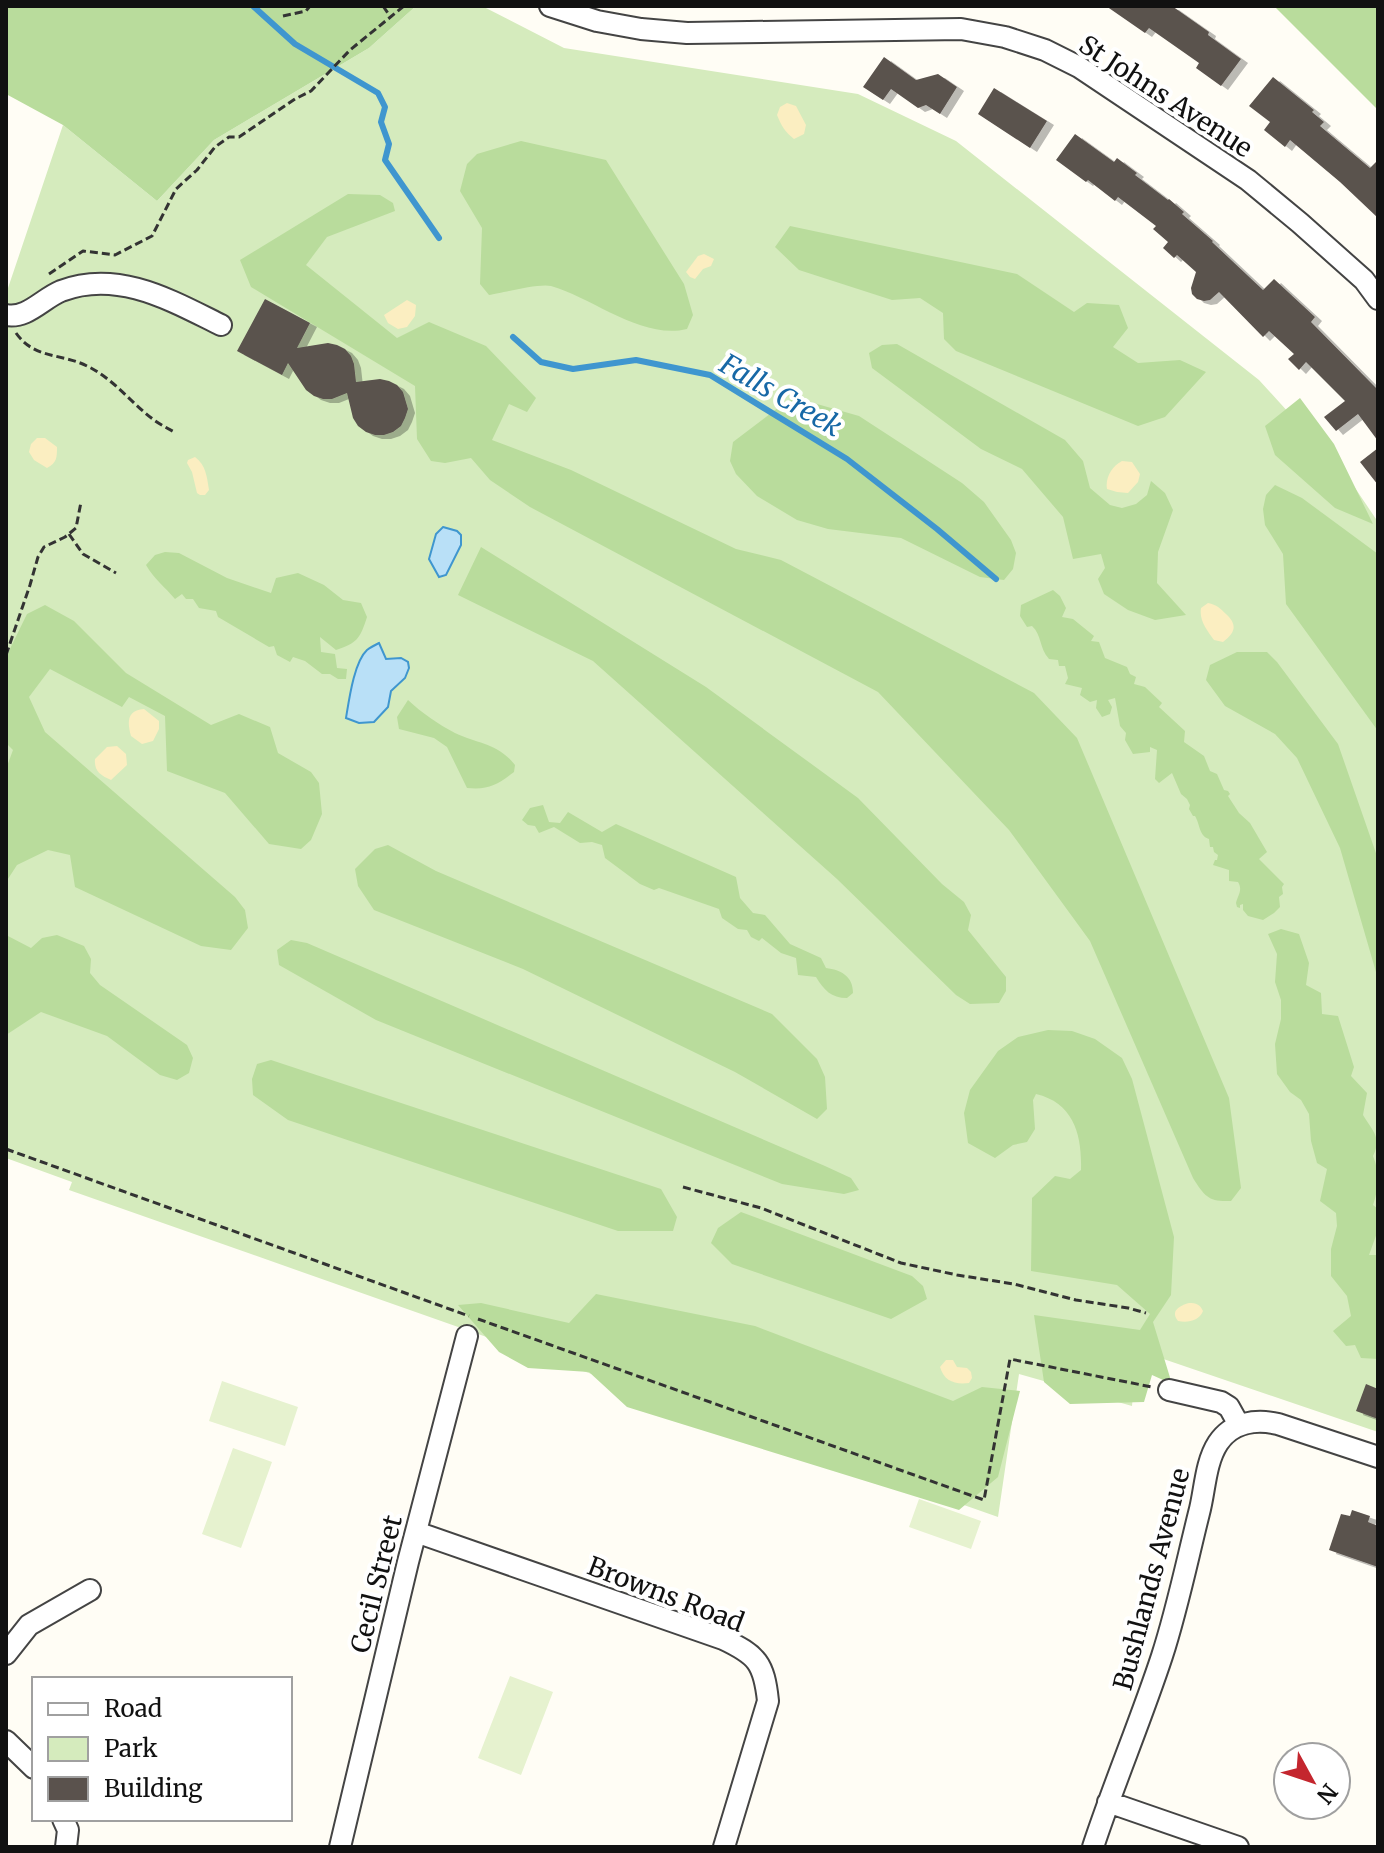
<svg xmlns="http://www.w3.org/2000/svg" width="1384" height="1853" viewBox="0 0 1384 1853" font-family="Merriweather,serif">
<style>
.green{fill:#d5ebbd}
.forest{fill:#b9dc9c}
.sand{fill:#fbeec1}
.pitch{fill:#e6f2cf}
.water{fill:#b9e0f7;stroke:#3f96cf;stroke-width:2}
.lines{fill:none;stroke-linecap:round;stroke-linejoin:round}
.stream{stroke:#3f96cf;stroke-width:6}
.building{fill:#5a524d;filter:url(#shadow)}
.minor-casing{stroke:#444;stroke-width:24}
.path{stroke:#333;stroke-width:3;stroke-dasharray:8 4;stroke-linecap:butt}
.minor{stroke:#fff;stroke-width:20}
.labels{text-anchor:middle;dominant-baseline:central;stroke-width:8;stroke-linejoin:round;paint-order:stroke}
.street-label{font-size:26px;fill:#111;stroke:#fff}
.water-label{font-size:28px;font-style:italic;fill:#1768a6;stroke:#fff}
</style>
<defs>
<filter id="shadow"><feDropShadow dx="7" dy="4" stdDeviation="0" flood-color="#0004"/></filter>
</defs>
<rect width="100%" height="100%" fill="#fffdf5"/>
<path class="green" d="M416,6H482L564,48L858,94L956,141L1259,380L1349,479L1378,522V1432L1137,1350L1132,1406L1019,1374L998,1517L69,1190L72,1182L6,1158V792L13,773L6,760V294L63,125L157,201L214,140L369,48Z"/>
<path class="forest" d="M6,6H416L369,48L214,140L157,201L63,125L6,94Z
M1274,6H1378V110Z
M521,141L606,160L684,284L693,315L687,329C642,340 593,298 551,286C539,283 502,293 489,295L480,284L482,228L460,191L467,164L477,154Z
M348,194L380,195L393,203L395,211L327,237L306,265L397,338L429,322L486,346L536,398L527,412L509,404L492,440L571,470L736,549L781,560L1034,693L1077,738L1229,1098L1241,1188L1231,1201C1209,1202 1205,1197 1193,1178L1090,941L1009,830L878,692L530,507L490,480L471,458L445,463L431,461L417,439L415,386L251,287L240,260Z
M790,226L1017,274L1074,312L1087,303L1119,305L1128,328L1113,347L1138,363L1180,360L1206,372L1165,417L1138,426L956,351L944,339L943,313L920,298L892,300L799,270L775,247Z
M897,344L1065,440L1083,461L1090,488L1110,505L1122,508L1136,504L1147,495L1151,481L1165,493L1173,510L1158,552L1157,583L1186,615L1155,620L1128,610L1104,594L1098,579L1105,568L1101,554L1073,559L1063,517L1022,469L981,449L872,368L869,353L882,345Z
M796,398L859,416L962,483L984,502L1011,540L1016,553L1013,569L1004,580L980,577L901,538L828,529L797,520L757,496L736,474L730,461L733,442L783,404Z
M1300,398L1334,444L1373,524L1335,508L1275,455L1265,426Z
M1275,485L1302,498L1378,554V731L1286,604L1283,554L1265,525L1263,509L1266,495Z
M481,547L706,687L858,798L942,884L964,902L971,915L968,930L1006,977V991L999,1003L970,1004L956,995L837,879L593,661L458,595Z
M165,552L179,553L227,578L271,593L276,578L298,573L324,585L343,600L361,603L367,617C360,639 357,643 336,650L320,637L321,652L335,654L337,668L347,669L346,679H338L330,674H322L305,661L293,657L290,662L277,655L274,646L269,647L218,617L216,611L199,608L193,599H186L182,594L175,599C165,587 154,579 146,565L155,555Z
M1053,590L1060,596L1066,608L1062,617L1073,619L1094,636L1091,641L1099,642L1105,658L1127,667L1130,674L1136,677L1134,684L1145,687L1162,703L1159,707L1185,731L1184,742L1204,756L1210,771L1217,774L1224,790L1228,791L1230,794L1228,796L1239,813L1250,823L1267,852L1259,859L1284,884L1282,887L1283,894L1279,897L1280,907L1274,913L1263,920L1248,916L1243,910V904L1240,905V908L1237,907L1236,903C1238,895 1243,890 1238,882L1229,881V870L1213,865L1215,860H1217L1218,855L1214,852L1213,847H1210L1209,839C1199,836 1200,824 1195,816H1193L1189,809L1190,805L1187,799L1181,794L1172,773L1159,783L1155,779L1157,750L1150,747V752L1133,754L1125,740L1126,733L1120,726L1115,698L1108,700L1112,707L1110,714L1102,717L1096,708L1097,700L1090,702L1080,695L1082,688L1065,684L1068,678L1065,666H1059L1058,660L1049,659C1039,648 1042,635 1032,626L1027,627L1020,616L1021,605Z
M45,605L74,621L126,673L211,725L239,714L270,727L278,753L311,772L319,783L322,814L311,840L301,849L269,844L225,793L167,771L165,716L129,697L122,707L50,669L29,697L45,732L235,897L245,910L248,928L231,950L201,946L75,887L70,855L48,850L17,865L6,882V769L13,750L6,743V657L27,614Z
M1237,652H1267L1277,662L1338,744L1378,859V979L1340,848L1297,758L1275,734L1225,706L1206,680L1210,665Z
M408,700C422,713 438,724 455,733C478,744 498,743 515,765L514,772C497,785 489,790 467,788L447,747L434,738L399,729L397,717Z
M543,805L549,822L560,823L568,812L602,832L616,824L736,877L740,898L753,913L765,915L790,944L821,958L826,968C841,970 853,976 853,993L847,998C831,998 824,990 816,977L798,975L796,958L781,953L762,938L759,941L751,937L747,930L738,929L722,918L719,909L659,888L654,890L640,884L605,858L602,845L592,842L580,843L554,827L539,833L535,826L528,825L522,820L530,808Z
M388,845L436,871L772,1014L817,1059L825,1077L827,1109L817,1119L735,1072L523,969L374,910L358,886L355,869L375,849Z
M1281,929L1299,934L1309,963L1306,985L1321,993L1322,1014L1338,1016L1354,1067L1351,1076L1367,1093L1363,1115C1373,1132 1382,1137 1373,1156C1380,1173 1379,1187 1373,1205L1378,1209V1230L1369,1255H1378V1359L1361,1358L1355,1345L1346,1346L1333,1331L1351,1316L1347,1296L1331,1276V1249L1337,1226L1336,1213L1320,1201L1327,1169L1317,1163L1311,1141L1309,1114L1301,1100L1290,1092L1277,1074L1275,1044L1281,1019V1000L1275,982L1277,954L1268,934Z
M6,935L31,948L42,938L57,935L84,946L91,959L90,973L100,985L187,1045L193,1058L189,1073L177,1080L160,1075L107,1036L41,1012L6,1035Z
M291,940L307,943L825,1166L851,1178L859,1190L844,1194L782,1184L376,1020L279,965L277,950Z
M1048,1030L1072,1031L1095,1039L1122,1058L1132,1079L1174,1237L1171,1295L1153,1322L1172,1384L1152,1375L1144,1402L1070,1404L1044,1382L1034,1315L1140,1330L1150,1314L1117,1285L1031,1271L1032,1198L1055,1176L1070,1179L1081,1170C1082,1135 1074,1103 1036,1094L1033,1100L1035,1129L1027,1142L1013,1145L995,1158L968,1143L964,1113L970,1090L998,1051L1018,1037Z
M271,1060L661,1189L677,1217L673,1231H618L288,1120L253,1095L252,1079L257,1064Z
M741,1212L912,1276L923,1286L927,1299L891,1319L732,1264L711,1243L718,1228Z
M596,1294L755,1326L953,1401L982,1387L1020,1391L998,1477L959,1510L627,1407L589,1372L528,1368L499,1352L458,1305L481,1303L569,1323Z"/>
<path class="sand" d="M787,103L796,106L806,125L804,134L794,139C785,132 781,125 777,115L780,107Z
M704,254L714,259L711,266L703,269L695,279L690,277L686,272L698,256Z
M407,300L416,305L415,316L407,327L398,329L388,323L384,315Z
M37,438H45L57,447C57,457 57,463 47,468L34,460L29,452L31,444Z
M195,457C206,465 207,477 209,490L205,495H200L197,493L192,472L187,463L188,460Z
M1122,461L1132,462L1140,474L1138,482L1128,493L1117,492L1107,489C1105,478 1112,466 1122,461Z
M1208,603C1217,605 1220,608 1226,614C1238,625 1235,633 1223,642L1214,640C1207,630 1199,621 1201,608Z
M144,709L159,721V729L153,741L142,744L131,736C127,722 127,710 144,709Z
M117,746L126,754L127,765L111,780C100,775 94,771 95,759L107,747Z
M1189,1303C1196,1303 1200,1304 1203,1311C1199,1321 1188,1323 1178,1321C1170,1311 1179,1306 1189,1303Z
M946,1360H953L957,1367L967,1368L971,1372L972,1378L969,1383C955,1385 944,1381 940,1367Z"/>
<path class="pitch" d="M222,1381L298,1407L285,1446L209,1421Z
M233,1448L272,1462L241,1548L202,1534Z
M919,1499L981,1521L971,1549L909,1527Z
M510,1676L553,1692L521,1775L478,1758Z"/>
<path class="water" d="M443,527L457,531L461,535V545L446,575L439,577L429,559L436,534Z
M379,643L386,659L401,658L408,662L409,668L405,678L391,691L388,707L374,722L359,723L346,718C349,700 354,662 367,650C371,647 375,645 379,643Z"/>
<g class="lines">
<path class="stream" d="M253,6L295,44L378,93L385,107L381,122L389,144L385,160L439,238
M513,337L541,362L573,369L636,360L710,375L847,459L937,529L996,579"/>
</g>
<path class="building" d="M1106,6H1172L1209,32L1208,35L1241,59L1221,86L1196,68L1199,63L1149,28L1145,33Z
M884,57L916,80L938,74L957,87L940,114L926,105L918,108L891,89L883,100L863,87Z
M1273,77L1314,110L1312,112L1324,122L1320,126L1370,168L1378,160V218L1340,182L1290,140L1285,147L1264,130L1270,122L1249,106Z
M994,88L1047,121L1030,148L978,114Z
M1075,134L1114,162L1117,158L1137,173L1135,175L1168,200L1169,199L1184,212L1182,214L1213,241L1212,242L1263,290L1274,279L1315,317L1311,322L1378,390V441L1358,414L1336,431L1324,417L1345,401L1306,362L1299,370L1288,359L1294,354L1269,331L1263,337L1219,292L1210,300L1204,301L1197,299L1192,294L1191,288L1196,272L1177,255L1174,258L1163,248L1168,242L1153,229L1156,226L1118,197L1115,201L1088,180L1086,182L1056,160Z
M265,299L310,323L297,348L328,343L337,345L345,349L351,356L354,364L356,382L380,379L389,381L397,385L403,392L408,409L405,418L401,426L393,432L384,435H375L366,432L358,426L353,418L347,393L332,399H323L314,396L306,390L288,363L282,375L237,351Z
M1378,448V485L1360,462Z
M1366,1384L1378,1389V1419L1356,1411Z
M1352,1510L1370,1516L1368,1522L1378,1526V1567L1329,1550L1341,1514L1350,1516Z"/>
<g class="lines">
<g class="minor-casing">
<path id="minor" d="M550,6L597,21L641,29L687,33L961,29L1005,37L1045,50L1079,67L1248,180L1300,223L1364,280L1378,299
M6,315C27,319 42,299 61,291C118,269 172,301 221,325
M1169,1390L1221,1402L1229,1407L1239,1425
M416,1532L723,1639C757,1655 764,1663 768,1701L724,1847
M6,1654L29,1625L90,1590
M6,1741L34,1768
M1108,1802L1238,1847
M63,1819L68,1830L66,1847
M340,1847L408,1562L467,1336
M1093,1847C1114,1783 1141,1720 1162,1656C1177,1610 1187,1561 1199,1513C1205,1491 1205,1463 1218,1443C1232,1422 1256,1419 1278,1424L1378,1457"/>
</g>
<path class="path" d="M383,6L390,16
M283,16L306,11L310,6
M49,274L83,251L115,255L152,236L176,189L197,170L215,147L229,137H239L295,99L311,91L350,50L404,6
M16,333C34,359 61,353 87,366C114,379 131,403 154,420C161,425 169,429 176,433
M69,534L83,554L116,573
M6,655L30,585L38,557L44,547L65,537L76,528L81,502
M6,1149L469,1316
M683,1187L761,1208L901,1263L957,1275L1014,1284L1076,1300L1128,1308L1146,1313
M478,1319L984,1500L1010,1359L1152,1387"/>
<use href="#minor" class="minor"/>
</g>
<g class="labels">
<g class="street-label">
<text transform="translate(1166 96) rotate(33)">St Johns Avenue</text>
<text transform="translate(1151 1579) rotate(-75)">Bushlands Avenue</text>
<text transform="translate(376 1584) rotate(-76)">Cecil Street</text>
<text transform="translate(666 1594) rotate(21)">Browns Road</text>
</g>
<g class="water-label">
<text transform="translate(781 395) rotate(30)">Falls Creek</text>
</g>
</g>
<rect width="1384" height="1853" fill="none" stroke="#111111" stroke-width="16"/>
<rect x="32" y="1677" width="260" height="144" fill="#ffffff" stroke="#a0a0a0" stroke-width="2"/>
<rect x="48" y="1703" width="40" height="12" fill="#ffffff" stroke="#a0a0a0" stroke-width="2"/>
<text x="104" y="1717" font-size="24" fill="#111111">Road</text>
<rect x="48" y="1737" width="40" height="24" fill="#d5ebbd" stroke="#a0a0a0" stroke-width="2"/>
<text x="104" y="1757" font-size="24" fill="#111111">Park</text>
<rect x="48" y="1777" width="40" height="24" fill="#5a524d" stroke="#a0a0a0" stroke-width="2"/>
<text x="104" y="1797" font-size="24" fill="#111111">Building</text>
<g transform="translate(1312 1781) rotate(130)"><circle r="38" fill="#ffffff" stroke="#a0a0a0" stroke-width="2"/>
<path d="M0-6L14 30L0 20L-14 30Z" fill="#c4262e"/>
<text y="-12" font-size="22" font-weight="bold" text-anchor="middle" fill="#111111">N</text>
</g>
</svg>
